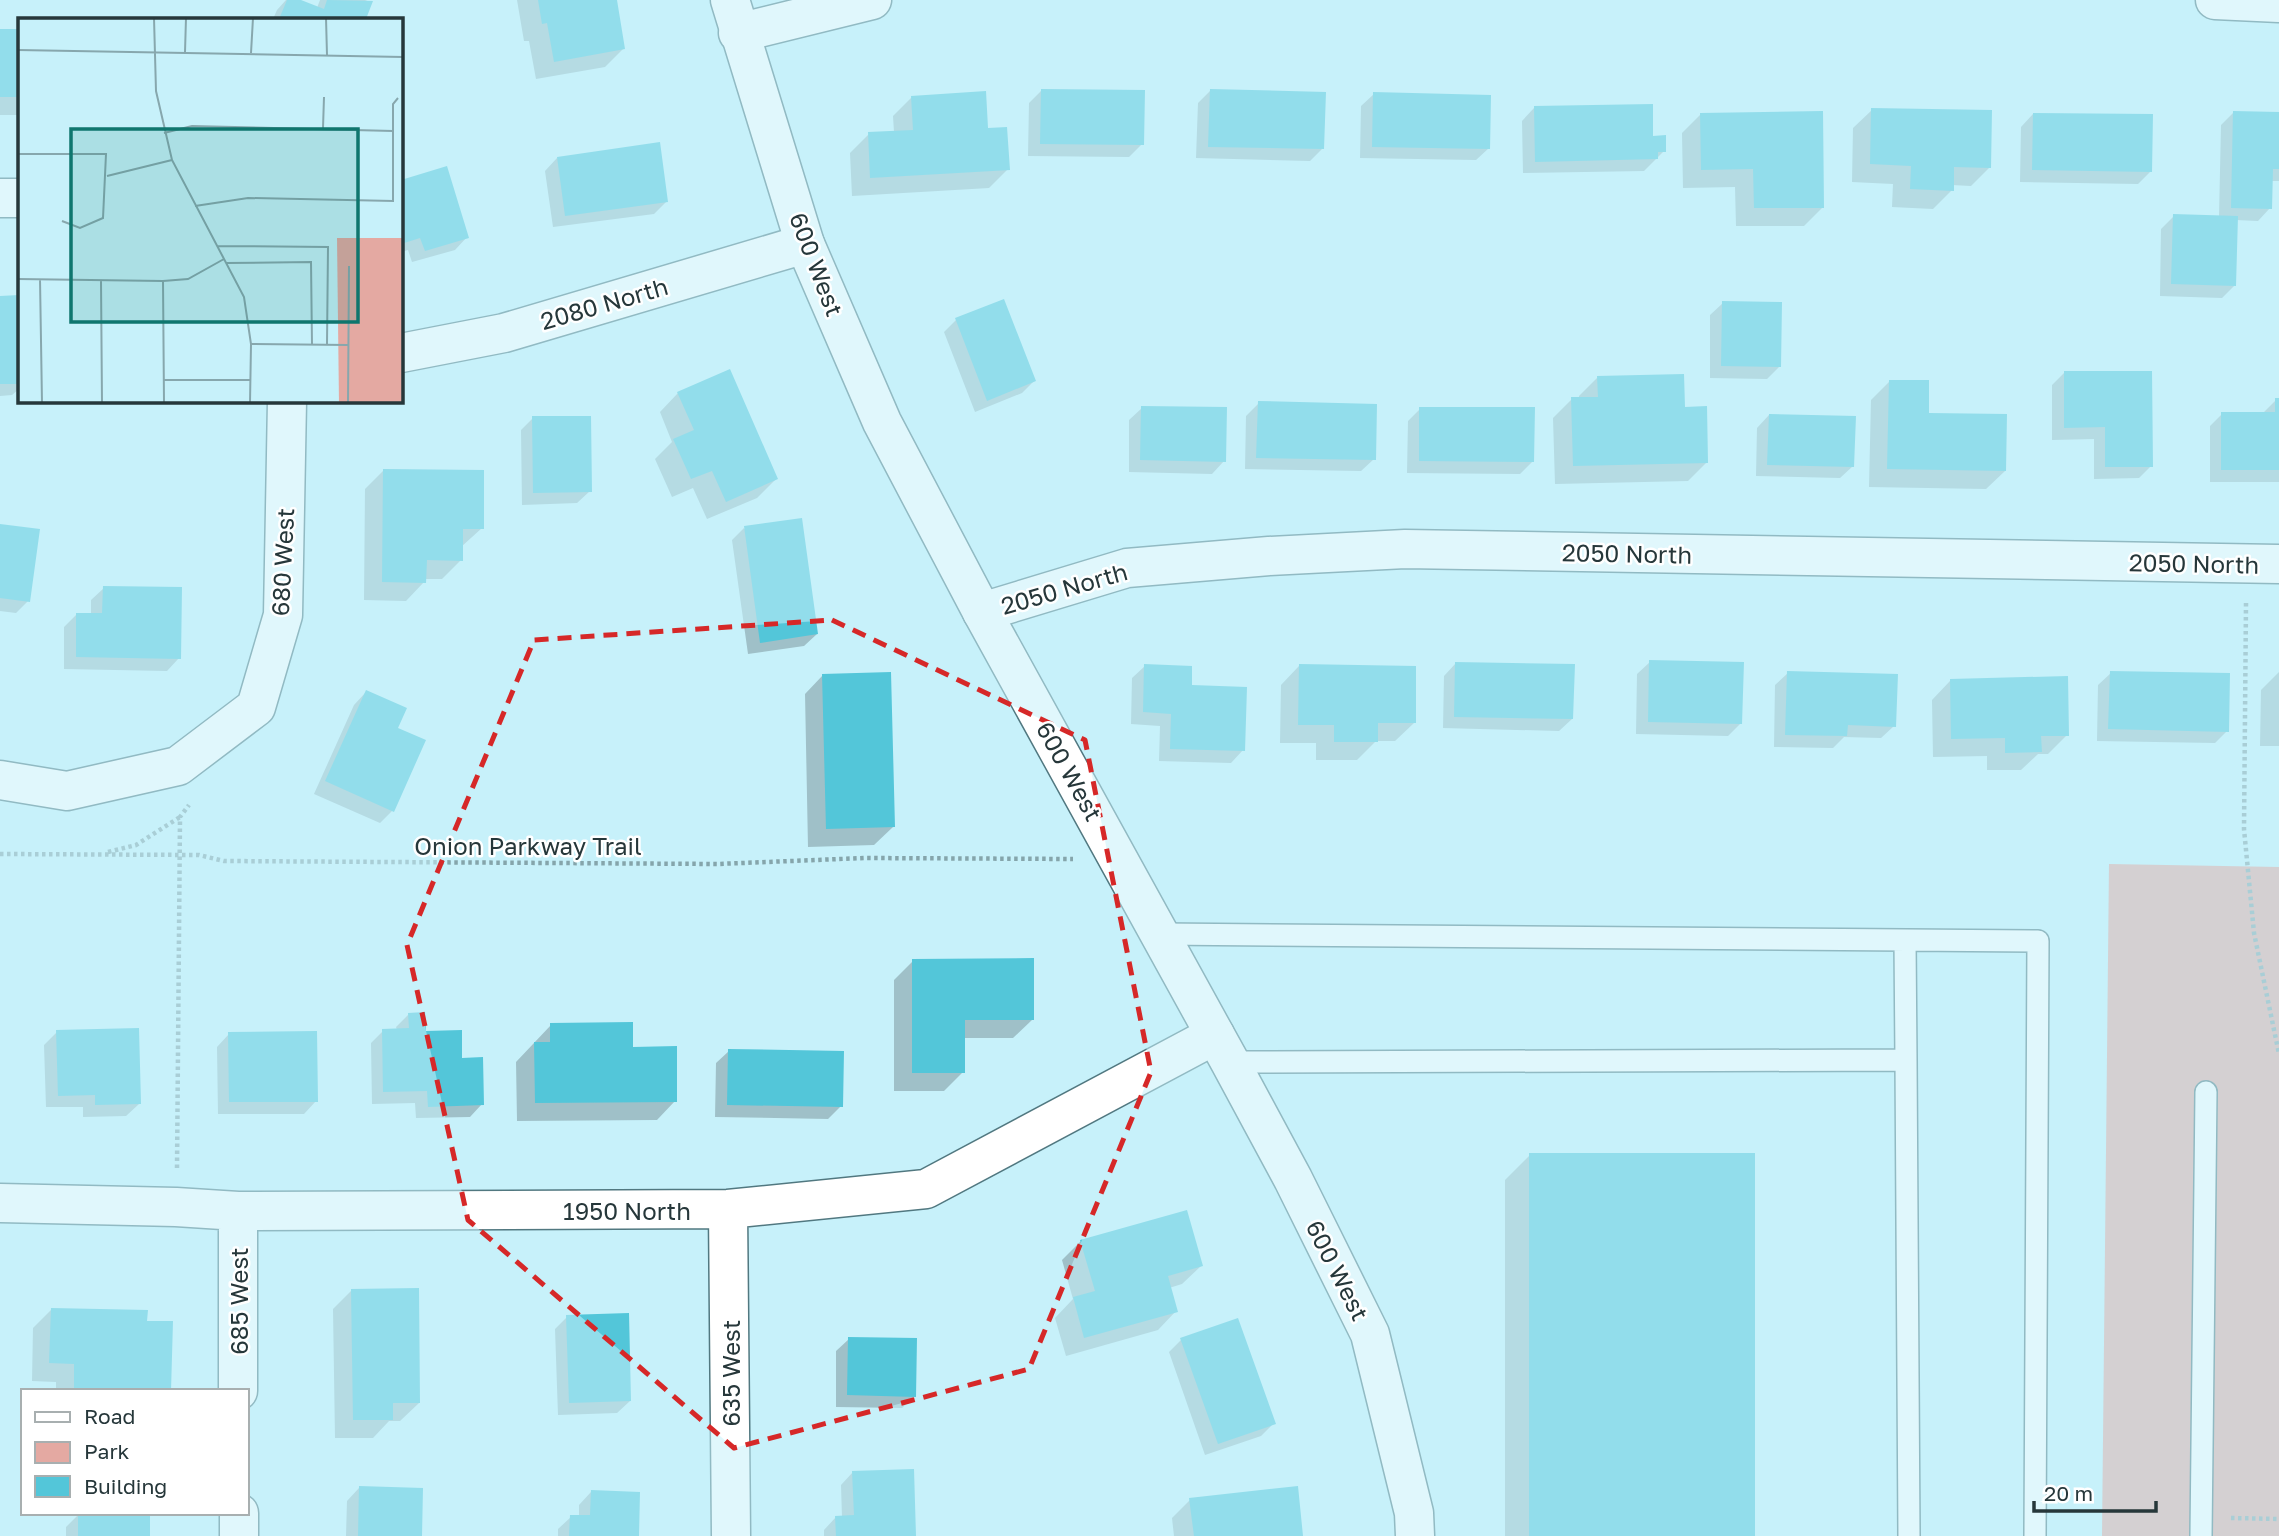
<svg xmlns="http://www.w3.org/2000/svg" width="2279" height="1536" viewBox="0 0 2279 1536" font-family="'Golos Text',sans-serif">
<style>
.green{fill:#e4a9a2}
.shadow{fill:#0003}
.building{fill:#53c6d9}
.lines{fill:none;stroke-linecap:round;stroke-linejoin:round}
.service-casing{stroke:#517880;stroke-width:24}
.minor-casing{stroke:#517880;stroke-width:41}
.tertiary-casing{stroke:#517880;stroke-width:41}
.path{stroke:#85a5ab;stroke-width:4.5;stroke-dasharray:3.5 3.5;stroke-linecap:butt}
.service{stroke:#fff;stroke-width:21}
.minor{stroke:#fff;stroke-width:38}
.tertiary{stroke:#fff;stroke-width:38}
.marked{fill:none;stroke:#d62828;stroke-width:5;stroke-dasharray:14 9;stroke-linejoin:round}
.labels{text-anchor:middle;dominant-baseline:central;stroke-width:5;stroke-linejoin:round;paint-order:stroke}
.street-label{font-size:24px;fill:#26373a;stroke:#fff}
.inset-road{fill:none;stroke:#87a7ad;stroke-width:2}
.view{fill:#0f766e;fill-opacity:0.15;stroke:#0f766e;stroke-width:3.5}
.inset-edge{fill:none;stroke:#26373a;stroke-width:3.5}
</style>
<rect width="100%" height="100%" fill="#c7f1fa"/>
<path class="green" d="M2109,864L2279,867V1536H2102Z"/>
<path class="shadow" d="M286,0H296L317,8L320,0H365L370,2L364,19H273L277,10Z
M517,0H615L623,49L605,67L536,79L529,41H524Z
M0,31H19V115H0Z
M1041,91L1142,144L1129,157L1028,156L1029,103Z
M1210,91L1322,149L1310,161L1196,158L1198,103Z
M1374,94L1489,148L1476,160L1360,158L1361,106Z
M912,97L986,130L1008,169L989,188L852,196L850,153L869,134L894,132L893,116Z
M1534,108L1652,138L1664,151L1644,171L1523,173L1522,121Z
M1872,110L1990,167L1971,186L1952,185V190L1933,209L1892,207L1893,184L1852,182L1853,128Z
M2234,112L2279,114V181H2271L2270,208L2258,221L2236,220L2235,285L2222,298L2160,296L2161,229L2174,216L2219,217L2221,125Z
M1701,114L1823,207L1804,226H1736L1735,187L1683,188L1682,133Z
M2033,114L2150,172L2138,184L2020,182L2021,127Z
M557,158L666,202L654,214L553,227L545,171Z
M446,168L467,237L455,250L412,262L408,250L401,252V181Z
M0,297H19V389L12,395L0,396Z
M1723,303L1779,367L1767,379L1710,378V315Z
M956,320L1034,381L1022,393L975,412L944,332Z
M2064,373L2151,466L2139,478L2094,479V439L2052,440V385Z
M1598,377L1683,409L1707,462L1688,481L1555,484L1553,418L1572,399H1579V396Z
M1890,381L1927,415L2005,471L1986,489L1869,487L1871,400Z
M678,393L776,479L757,498L707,519L693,488L672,497L655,459L672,442L660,412Z
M2276,400H2279V482H2210V426L2222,414L2264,412Z
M1259,403L1374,459L1361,471L1245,469L1246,416Z
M1142,408L1224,461L1212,474L1129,472V420Z
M1420,409L1533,461L1520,474L1407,473L1408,421Z
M1769,415L1853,466L1840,478L1756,476L1757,428Z
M533,418L590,491L577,503L522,505L521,430Z
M384,470L482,528L461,547V560L442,579H424V582L406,601L364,600L365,489Z
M0,526L28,601L16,613L0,611Z
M744,528L817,634L804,646L748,654L732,540Z
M104,588L179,658L167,671L64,669V627L77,614H91V600Z
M1650,662L1741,723L1728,736L1636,734L1637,674Z
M1456,663L1572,719L1559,731L1443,728L1444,676Z
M1145,666L1190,687L1243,750L1231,763L1159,761L1160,726L1131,724L1132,678Z
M1299,666L1414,723L1395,741H1376L1357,760H1316V743H1280L1281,685Z
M2279,672V746H2260L2261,690Z
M1788,673L1894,726L1881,738L1844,737L1833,748L1774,747L1775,685Z
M2111,673L2227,731L2215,743L2097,741L2098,685Z
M823,675L893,827L874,845L808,847L805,694Z
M1950,681L2067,735L2048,754H2038L2021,770H1987V756L1933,757L1932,700Z
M366,692L392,811L380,823L314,794L354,705Z
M913,961L1032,1020L1013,1038H963V1072L944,1091H894V980Z
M409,1014L424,1033L461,1059L482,1104L470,1117L416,1118L415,1103L372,1104L371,1043L383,1031L397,1030L396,1027Z
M551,1025L632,1049L675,1101L657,1120L517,1121L516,1062Z
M57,1032L139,1104L126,1116L83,1117V1107H46L44,1045Z
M229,1034L316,1101L304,1114H218L217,1047Z
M729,1051L841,1106L828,1119L715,1117L716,1063Z
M1530,1155L1753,1536H1505V1180Z
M1081,1241L1201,1266L1182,1284L1169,1288L1176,1311L1158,1330L1066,1356L1055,1318L1073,1299L1062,1260Z
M352,1290L419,1403L400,1421H389L373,1438H335L333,1309Z
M52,1309L145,1322L169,1391H56V1382L32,1381L33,1328Z
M567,1317L630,1401L617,1413L558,1415L555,1329Z
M849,1339L915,1396L902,1408L836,1407V1351Z
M1181,1340L1274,1423L1261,1436L1205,1455L1169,1352Z
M853,1472L915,1536H824V1530L836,1517H842L841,1485Z
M359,1488L420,1536H346L347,1501Z
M591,1492L637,1536H558V1529L571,1517H579V1505Z
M1190,1500L1301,1536H1174L1172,1518Z
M78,1515L148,1536H66V1527Z"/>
<path class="building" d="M287,0H301L324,9L327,0L373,1L366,19H279Z
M538,0H617L625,49L554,62L547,23L542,24Z
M0,29H19V97H0Z
M1041,89L1145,90L1144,145L1040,144Z
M1210,89L1326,92L1324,149L1208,147Z
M986,91L988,128L1007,127L1010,170L870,178L868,132L913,130L911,96Z
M1373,92L1491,95L1490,149L1372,147Z
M1653,104V136L1666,135V152H1658V159L1535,162L1534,106Z
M1871,108L1992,110L1991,168L1954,167V191L1910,189L1911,166L1870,164Z
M1823,111L1824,208H1754L1753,169L1701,170L1700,113Z
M2233,111L2279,112V169H2273L2272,209L2231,208Z
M2033,113L2153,114L2152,172L2032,170Z
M660,142L668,202L565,216L557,157Z
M447,166L469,238L425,251L420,238L401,244V180Z
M2173,214L2238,216L2236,286L2171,284Z
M19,295V384H0V296Z
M1004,299L1036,381L987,401L955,318Z
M1722,301L1782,302L1781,367L1721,366Z
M730,369L778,479L726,502L712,471L691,479L673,439L694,430L677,392Z
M2064,371H2152L2153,467H2105V427L2064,428Z
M1684,374L1685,407L1707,406L1708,463L1573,466L1571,397H1598L1597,376Z
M1889,380H1929V413L2007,414L2006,471L1887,469Z
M2275,398H2279V470H2221V412H2275Z
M1258,401L1377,404L1376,460L1256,458Z
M1141,406L1227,407L1226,462L1140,460Z
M1419,407H1535L1534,462L1419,461Z
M1769,414L1856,416L1854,467L1767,465Z
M532,416H591L592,492L533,493Z
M383,469L484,470V529H463V561L427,560L426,583L382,582Z
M802,518L818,634L760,643L744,526Z
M0,524L40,529L30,602L0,598Z
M103,586L182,587L181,659L76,657V613H102Z
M1649,660L1744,662L1742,724L1648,722Z
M1455,662L1575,664L1573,719L1454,717Z
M1144,664L1192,666V685L1247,687L1245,751L1170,749L1171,714L1143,712Z
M1299,664L1416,666V723H1378V742H1334V725H1298Z
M1787,671L1898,674L1896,727L1848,725L1847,736L1785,735Z
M2110,671L2230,673L2229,732L2108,729Z
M891,672L895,827L826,829L822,674Z
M2068,676L2069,736H2041L2042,752L2005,753V738L1951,739L1950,679Z
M366,690L407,708L398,728L426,740L394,812L325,781Z
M1034,958V1020H965V1073H912V959Z
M425,1012L426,1031L462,1030V1058L483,1057L484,1105L428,1107L427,1091L383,1092L382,1029L409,1028L408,1013Z
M633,1022V1047L677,1046V1102L535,1103L534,1042H550V1023Z
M139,1028L141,1104L95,1105V1095L58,1096L56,1030Z
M317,1031L318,1102H229L228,1032Z
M728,1049L844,1051L843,1107L727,1105Z
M1529,1153H1755V1536H1529Z
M1187,1210L1203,1266L1168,1276L1178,1312L1084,1338L1073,1297L1095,1291L1080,1240Z
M419,1288L420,1403H393V1420H353L351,1289Z
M51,1308L148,1310L147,1321H173L171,1391L74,1389V1364L49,1363Z
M629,1313L631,1401L569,1403L566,1315Z
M1238,1318L1276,1424L1218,1444L1180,1338Z
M848,1337L917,1338L916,1397L847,1395Z
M914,1469L916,1536H836L835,1516L854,1515L852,1471Z
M359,1486L423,1488L422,1536H358Z
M1298,1486L1303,1536H1194L1189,1498Z
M591,1490L640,1492L639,1536H569L570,1515H590Z
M78,1513H150V1536H78Z"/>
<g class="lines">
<g class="service-casing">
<path id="service" d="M1160,934L2038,941L2035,1536
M1905,940L1906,1060
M1230,1062L1906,1060L1909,1536
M2201,1536L2206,1092"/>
</g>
<g class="minor-casing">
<path id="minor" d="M2215,0L2279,3
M738,33L872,0
M0,198H19
M401,353L504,333L805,244
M982,612L1127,568L1269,556L1405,549L2279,564
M0,780L67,791L178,766L256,707L283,615L287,401
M0,1203L176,1207L238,1211L728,1209L926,1189L1215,1035
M728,1209L731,1536
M238,1211V1391
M239,1513V1536"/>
</g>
<g class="tertiary-casing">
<path id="tertiary" d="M730,0L805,244L882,422L982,612L1230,1062L1293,1179L1370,1334L1414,1513L1415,1536"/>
</g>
<path class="path" d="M2246,603L2244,829L2254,933L2279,1054
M108,852L136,845L180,817
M0,854L199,855L224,861L718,864L864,858L1073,859
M177,1168L180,817L189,805
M2231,1518L2279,1519"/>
<use href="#service" class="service"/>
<use href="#minor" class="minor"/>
<use href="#tertiary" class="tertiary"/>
</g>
<path d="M0 0H2279V1536H0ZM832,620L1085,740L1151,1072L1029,1369L734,1448L468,1220L407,945L534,640Z" fill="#c7f1fa" fill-opacity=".55" fill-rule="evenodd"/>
<path class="marked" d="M832,620L1085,740L1151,1072L1029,1369L734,1448L468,1220L407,945L534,640Z"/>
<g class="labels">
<g class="street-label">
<text transform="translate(817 264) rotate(69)">600 West</text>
<text transform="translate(604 303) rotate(-16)">2080 North</text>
<text transform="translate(1627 553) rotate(1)">2050 North</text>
<text transform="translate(282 562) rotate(-87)">680 West</text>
<text transform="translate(2194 563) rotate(1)">2050 North</text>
<text transform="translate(1064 588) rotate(-16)">2050 North</text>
<text transform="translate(1070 771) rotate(61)">600 West</text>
<text x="528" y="845">Onion Parkway Trail</text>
<text x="627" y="1210">1950 North</text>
<text transform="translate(1338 1270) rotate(63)">600 West</text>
<text transform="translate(238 1301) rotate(-90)">685 West</text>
<text transform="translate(730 1373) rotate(-90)">635 West</text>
</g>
</g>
<g transform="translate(18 18)">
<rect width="385" height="385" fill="#c7f1fa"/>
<path d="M319,220H385V385H321Z" fill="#e4a9a2"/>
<path class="inset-road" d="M136,0L138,73L154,142L226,279L233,326L232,385M308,0L309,37M0,32L385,39M167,34L168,0M233,35L235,0M305,110L306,79M146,115L174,108L375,113M0,136H88L85,200L62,210L44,203M89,158L154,142M177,188L230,180L375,183V86L380,80M199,228L310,229L309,326M208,245L293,244L294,326M0,261L145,263L170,261L206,241M22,261L24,385M83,263L84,385M145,263L146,385M233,326L330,327M146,362H232M330,385L331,248"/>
<path class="view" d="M53,111H340V304H53Z"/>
<rect width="385" height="385" class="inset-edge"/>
</g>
<rect x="21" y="1389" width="228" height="126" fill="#ffffff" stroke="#a8afb0" stroke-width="2"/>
<rect x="35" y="1412" width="35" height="10" fill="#ffffff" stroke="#a8afb0" stroke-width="2"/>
<text x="84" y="1424" font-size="21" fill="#26373a">Road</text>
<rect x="35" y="1442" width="35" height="21" fill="#e4a9a2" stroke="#a8afb0" stroke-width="2"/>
<text x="84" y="1459" font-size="21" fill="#26373a">Park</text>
<rect x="35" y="1476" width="35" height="21" fill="#53c6d9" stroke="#a8afb0" stroke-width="2"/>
<text x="84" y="1494" font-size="21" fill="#26373a">Building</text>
<path d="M2034 1501v10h122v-10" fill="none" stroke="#26373a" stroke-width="3.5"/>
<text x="2044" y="1501" font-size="21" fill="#26373a" stroke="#ffffff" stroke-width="5" paint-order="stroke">20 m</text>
</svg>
